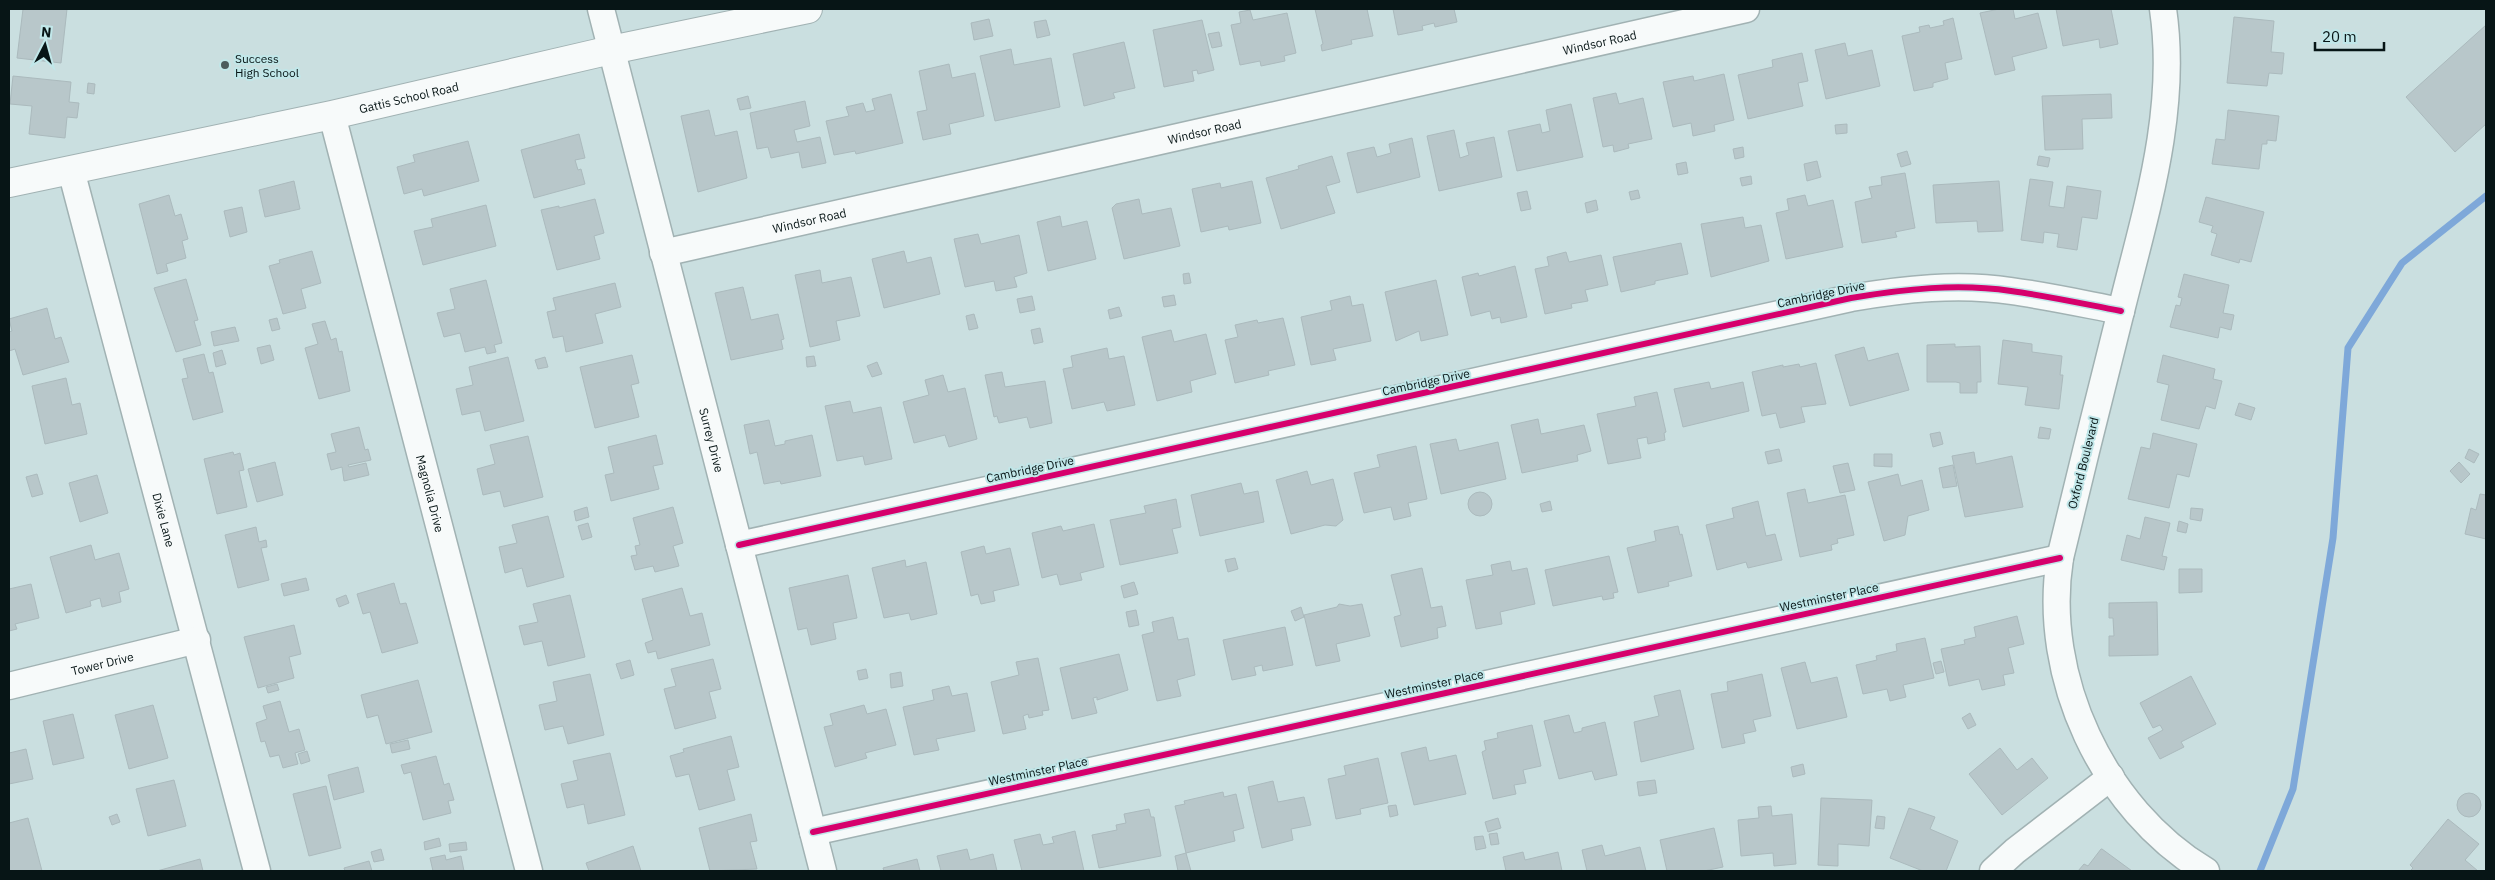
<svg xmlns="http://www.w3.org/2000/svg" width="2495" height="880" viewBox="0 0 2495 880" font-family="'IBM Plex Sans',sans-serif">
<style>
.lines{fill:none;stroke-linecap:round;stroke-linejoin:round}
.stream{stroke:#7ea8d9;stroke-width:7}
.building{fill:#b8c7ca;stroke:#abbabd}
.minor-casing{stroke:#a1b2b3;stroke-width:29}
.secondary-casing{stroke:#a1b2b3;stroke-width:30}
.minor{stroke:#f7fafa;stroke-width:26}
.secondary{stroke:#f7fafa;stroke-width:28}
.cycleway-casing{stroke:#c1e7e9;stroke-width:9}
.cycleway{stroke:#d6006c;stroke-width:6}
.poi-dot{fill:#4b5c5d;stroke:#c1e7e9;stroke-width:2}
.labels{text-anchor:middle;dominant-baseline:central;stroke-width:4;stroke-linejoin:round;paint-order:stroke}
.street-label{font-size:12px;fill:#071516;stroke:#c1e7e9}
.poi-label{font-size:12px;fill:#071516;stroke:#c1e7e9;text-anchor:start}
</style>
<rect width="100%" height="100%" fill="#cadfe0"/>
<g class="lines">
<path class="stream" d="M2260,871L2293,789L2333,538L2348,348L2402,263L2486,196"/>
</g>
<path class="building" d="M23,9H67L61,63L17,58Z
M1315,9H1367L1373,36L1351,40L1352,44L1322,51L1321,45L1323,44Z
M1393,9H1454L1457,22L1435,27L1434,23L1422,26L1423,30L1398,35Z
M1999,9H2013L2015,19L2038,13L2047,48L2012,57L2015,70L1995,75L1980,13Z
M2056,9H2111L2118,44L2100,48L2099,39L2063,46Z
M1250,10L1253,20L1287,13L1296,53L1284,56L1285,61L1261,66L1260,61L1240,65L1231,25L1241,23L1239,12Z
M2234,17L2274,21L2271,52L2284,53L2282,74L2269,73L2267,86L2227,83Z
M1953,18L1962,59L1945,63L1948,79L1933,83V87L1914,91L1902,36L1920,32L1919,27L1929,25L1930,28L1944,25L1943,21Z
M989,19L993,36L974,40L971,23Z
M1046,20L1050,35L1037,38L1034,22Z
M1202,20L1214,70L1198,74L1197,70L1192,71L1194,81L1164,87L1153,30Z
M2486,25V124L2455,152L2406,97Z
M1219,32L1222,46L1212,48L1208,34Z
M1124,42L1135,88L1113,93L1115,98L1084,106L1073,54Z
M1845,43L1848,56L1872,50L1880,86L1826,99L1815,50Z
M1011,49L1014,65L1051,58L1060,107L995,121L980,56Z
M1802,53L1808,81L1798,83L1803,106L1748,119L1738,75L1773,67L1772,60Z
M949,64L952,78L975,73L984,116L949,124L951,134L923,140L917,112L927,110L919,71Z
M1724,74L1734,120L1714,125L1715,131L1693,136L1691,123L1673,127L1663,82L1693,76L1694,81Z
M13,76L71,82L69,102L79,103L77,118L67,117L65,138L29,134L32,106L10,104Z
M88,83L95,84L94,94L87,93Z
M1616,93L1619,104L1643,98L1652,139L1628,144L1629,148L1614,152L1613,145L1603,147L1593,98Z
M891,94L903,143L856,154L855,151L834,155L826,121L849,116L846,107L863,103L866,112L875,110L872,99Z
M2111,94L2112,118L2082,119L2083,149L2045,150L2042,96Z
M748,96L751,108L740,110L737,99Z
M805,101L810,126L794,130L797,142L820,137L826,163L802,168L799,152L771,158L768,147L757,149L750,113Z
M1571,104L1583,157L1517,171L1508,131L1540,124L1542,133L1550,131L1546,110Z
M709,110L715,136L737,131L747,178L698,192L681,116Z
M2228,110L2279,116L2276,141L2267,140V144H2262L2259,169L2212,164L2216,139L2225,140Z
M1847,124V133L1836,134L1835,125Z
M1454,130L1460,158L1469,155L1466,143L1494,137L1502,177L1439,191L1427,136Z
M579,134L585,158L575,160L578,170L581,169L585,184L534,198L521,150Z
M1412,138L1420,177L1357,193L1347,153L1374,147L1377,157L1391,153L1389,144Z
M468,141L479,181L424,196L422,189L404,194L397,167L415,162L413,155Z
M1743,147L1744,157L1735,159L1733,149Z
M1907,151L1911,164L1901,167L1897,154Z
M1332,156L1340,182L1326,186L1335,213L1281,229L1266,178L1299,169L1298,166Z
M2039,156L2050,158L2048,167L2037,165Z
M1817,161L1821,177L1807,181L1804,164Z
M1686,162L1688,173L1678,175L1676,164Z
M1905,173L1915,228L1895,232L1897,237L1862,243L1855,202L1872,198L1869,187L1882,185L1881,177Z
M1751,176L1752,184L1742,186L1740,178Z
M2030,179L2053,182L2049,206L2064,208L2067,186L2101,191L2097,219L2082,217L2077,250L2057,247L2059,234L2044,232L2043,243L2021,240Z
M294,181L300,209L265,217L259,190Z
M1252,181L1261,223L1229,230L1228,226L1201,232L1192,189L1220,183L1221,188Z
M1999,181L2003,231L1978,232L1977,221L1936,223L1933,185Z
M1638,190L1640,198L1631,200L1629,192Z
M1527,191L1531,209L1521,211L1517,193Z
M169,195L175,216L181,214L188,239L182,241L186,258L166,264L168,271L157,274L139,204Z
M1805,195L1808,206L1833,200L1843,247L1786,259L1776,213L1789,210L1787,199Z
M2206,197L2264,212L2251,262L2240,259L2239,263L2211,255L2217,234L2211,232L2213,226L2199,222Z
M595,199L604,233L594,236L600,259L557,270L541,210L559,206V208Z
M1139,199L1142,214L1171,208L1180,246L1124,259L1112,208L1116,204Z
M1596,200L1598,210L1587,213L1585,203Z
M486,205L496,246L423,265L414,231L433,227L431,219Z
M242,207L247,232L230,237L224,211Z
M1060,216L1062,227L1087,221L1096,259L1048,271L1037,222Z
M1743,217L1745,228L1761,225L1769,261L1711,277L1701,224Z
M978,234L981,244L1019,235L1027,273L1014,277L1017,287L996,291L994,281L965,287L954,239Z
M1681,243L1688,274L1655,281V284L1621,292L1613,257Z
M312,251L321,283L301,289L306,308L283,314L269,266L280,263L279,260Z
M904,251L907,263L931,257L940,294L884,308L872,259Z
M1566,252L1569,262L1601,255L1608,285L1585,290L1588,301L1571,304L1572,308L1545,314L1535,269L1549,266L1547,257Z
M1515,266L1527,317L1501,323L1500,317L1492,319L1490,311L1471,316L1462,277L1478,273L1479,276Z
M820,270L822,283L851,277L860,316L836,321L840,340L810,347L795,275Z
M1189,273L1191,283L1184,284L1183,274Z
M2184,274L2229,285L2223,313L2234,315L2231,330L2220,327L2218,338L2170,327L2176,305L2180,306L2182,298L2178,297Z
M186,279L198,320L194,321L201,345L176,352L154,288Z
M486,280L502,343L494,345L496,352L487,354L485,347L465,352L460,333L444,337L437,313L455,309L450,289Z
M1436,280L1448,335L1421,341L1419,331L1396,341L1385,292Z
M615,283L621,307L595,314L603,343L566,352L563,336L553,338L547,312L556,310L553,298Z
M743,287L751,320L778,314L784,339L781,340L783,349L731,360L715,293Z
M1174,295L1176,305L1164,307L1162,297Z
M1032,296L1035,310L1020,313L1017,299Z
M1350,296L1352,306L1363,304L1371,341L1333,349L1336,360L1311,365L1301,317L1332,310L1330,301Z
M1119,307L1122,316L1110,319L1108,310Z
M47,308L55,339L61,337L69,362L23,375L15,349L9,351V332L12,331L9,319Z
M974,314L978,328L969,330L966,316Z
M277,318L280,329L272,331L269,320Z
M1283,318L1295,365L1268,371L1269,375L1235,383L1225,340L1238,337L1235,325L1257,320L1258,323Z
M325,321L331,340L336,338L339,352L342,351L350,391L319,399L305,348L318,344L312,324Z
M235,327L239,341L214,346L211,332Z
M1040,328L1043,342L1034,344L1031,330Z
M1171,330L1174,342L1206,334L1216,374L1190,381L1192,392L1157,401L1142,337Z
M2003,340L2032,344V352L2062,356L2060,375H2063L2059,409L2025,405L2028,387L1998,384Z
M1955,344V347L1980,346L1981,382H1977V393H1960V383L1956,382H1927V345Z
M270,345L274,360L261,364L257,348Z
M1864,347L1868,361L1898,353L1909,390L1850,406L1835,355Z
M1107,348L1109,359L1124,356L1135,405L1107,411L1104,402L1072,409L1063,369L1073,367L1071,356Z
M222,350L226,364L216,367L213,353Z
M204,354L209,373L213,372L223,412L193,420L182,379L188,378L183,359Z
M632,355L639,383L631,385L639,417L595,428L580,367Z
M2163,355L2215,369L2213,379L2222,381L2215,409L2206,406L2199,429L2161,420L2169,385L2157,382Z
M814,356L816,366L807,367L806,357Z
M508,357L524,421L485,431L480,411L462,415L456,389L473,385L469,367Z
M545,357L548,367L538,369L535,360Z
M877,362L882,374L872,377L867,366Z
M1816,363L1826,404L1801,407L1805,422L1780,428L1776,413L1762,416L1752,372L1783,365V367L1799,364L1800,367Z
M1002,372L1005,387L1045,381L1052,423L1030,428L1027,417L999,423L997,416L994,417L985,375Z
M943,375L948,392L965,388L977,439L949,447L945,435L914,443L903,402L929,395L925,380Z
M66,378L72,405L80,403L87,434L45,444L32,386Z
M1709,382L1711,389L1743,382L1749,411L1683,427L1674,389Z
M1657,392L1666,432L1664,433L1665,440L1648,444L1647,437L1637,439L1641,458L1608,464L1597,414L1636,406L1634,397Z
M850,401L853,413L881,407L892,459L865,465L863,456L837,461L825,406Z
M2239,403L2255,408L2251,420L2235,415Z
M1538,419L1541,434L1584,425L1591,451L1577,455L1578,461L1522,473L1511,425Z
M769,420L775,446L785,444V441L812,435L821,476L781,484L780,481L764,484L757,452L750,454L744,425Z
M359,427L365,450L368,449L371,460L348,465L349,467L366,463L369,475L344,481L342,467L331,470L327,454L336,452L331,434Z
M2040,427L2051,429L2049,439L2038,438Z
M1940,432L1943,444L1933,447L1930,434Z
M2153,433L2197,444L2189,477L2177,474L2169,508L2128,499L2141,447L2150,449Z
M656,435L663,464L653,466L659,489L611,501L605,475L614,473L608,447Z
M528,436L543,497L504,507L500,491L483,495L477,469L495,464L490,445Z
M1456,439L1459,451L1498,442L1506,479L1441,494L1430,444Z
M1416,446L1427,499L1408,503L1411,516L1394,520L1391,507L1364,513L1354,473L1380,467L1377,455Z
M1779,449L1782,461L1768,464L1765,452Z
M2469,449L2479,454L2474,463L2465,458Z
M233,452L234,455L240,453L244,470L239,471L247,507L217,514L204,459Z
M1974,452L1976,464L2012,456L2023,507L1965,517L1952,456Z
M1874,454H1892V467L1874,466Z
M275,462L283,495L257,502L248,469Z
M2459,462L2470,474L2461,483L2450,471Z
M1848,463L1855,490L1840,493L1833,466Z
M1953,465L1957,486L1943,488L1939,468Z
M1307,471L1311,485L1333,479L1343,520L1336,526L1325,525L1291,534L1276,480Z
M37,474L43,494L32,497L26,477Z
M1898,474L1901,486L1922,480L1929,510L1908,516L1905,535L1884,541L1868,482Z
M97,475L108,513L80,522L69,483Z
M1241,483L1244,494L1258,491L1264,522L1200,536L1191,495Z
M1805,489L1808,503L1845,495L1854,535L1837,539L1838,543L1831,545L1832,550L1800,557L1787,493Z
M1468 504a12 12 0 1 1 24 0a12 12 0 1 1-24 0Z
M2480,494L2486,495V539L2465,534L2471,508L2476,510Z
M1176,499L1181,527L1172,529L1178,553L1120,565L1110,520L1146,513L1144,506Z
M1550,501L1552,510L1542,512L1540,504Z
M1758,501L1766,536L1775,534L1782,560L1748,568L1746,562L1717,570L1706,525L1734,518L1732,508Z
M587,507L589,517L576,521L574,511Z
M673,507L683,543L673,546L679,566L655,572L653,566L635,570L631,556L637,555L635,546L640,545L633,518Z
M2191,508L2203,509L2201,521L2190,519Z
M548,516L564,577L527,587L522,568L505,573L499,547L517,543L512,525Z
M2145,517L2170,523L2162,556L2167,557L2164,570L2121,560L2127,535L2140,539Z
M2179,521L2188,524L2186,533L2177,531Z
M588,523L592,537L582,540L578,526Z
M1094,524L1104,567L1080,573L1082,580L1060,585L1057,574L1042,578L1032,533L1061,526L1063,531Z
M1678,526L1680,535L1682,534L1692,576L1668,582L1669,586L1638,593L1627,548L1656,541L1654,531Z
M256,527L259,542L266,540L267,547L261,548L269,580L238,588L225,535Z
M91,545L95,560L119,553L129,589L119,592L121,602L102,607L100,598L90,601L91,606L66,613L50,557Z
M984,546L986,554L1010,548L1019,585L993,591L995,601L981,604L978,594L971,596L961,552Z
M1609,556L1618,592L1613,593L1614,598L1603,600L1602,596L1553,606L1545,570Z
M1235,558L1238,569L1228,572L1225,560Z
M905,560L906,567L926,562L937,614L911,620L909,613L884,618L872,568Z
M1510,561L1512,571L1527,568L1535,604L1500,612L1502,624L1476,629L1466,580L1493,575L1491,565Z
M1422,568L1431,608L1442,606L1446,626L1437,628L1438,638L1401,647L1394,617L1401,615L1391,575Z
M2179,569H2202V592L2179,593Z
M848,575L857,618L833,623L836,639L811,645L807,628L798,630L789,588Z
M306,578L309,590L284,596L281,584Z
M1134,582L1138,594L1124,598L1121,586Z
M394,583L400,604L406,603L418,643L382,653L370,612L363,614L357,594Z
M31,584L39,618L15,624L17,629L9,631V589Z
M682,588L690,616L702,613L710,645L658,659L656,651L648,653L645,643L653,640L642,599Z
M346,595L349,603L339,607L336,599Z
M570,595L585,657L548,666L542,641L524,645L519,626L538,622L533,604Z
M2157,602L2158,655L2109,656V636H2114L2113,618H2109V603Z
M1339,604L1350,606L1362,604L1370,636L1336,644L1340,661L1316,666L1304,615L1337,607Z
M1301,607L1304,617L1295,621L1291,611Z
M1136,610L1139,625L1129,627L1126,612Z
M2017,616L2024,644L2008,648L2014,673L2003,675L2005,685L1982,690L1979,679L1949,686L1941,649L1965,644L1964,640L1976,637L1974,627Z
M1173,617L1178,640L1188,638L1195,675L1177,680L1181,696L1157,701L1142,635L1154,632L1152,622Z
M294,625L301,654L289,657L294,678L258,688L244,637Z
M1285,627L1293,665L1263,671L1262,665L1254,667L1256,675L1232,680L1223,640Z
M1925,638L1934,678L1903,685L1906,697L1890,701L1887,689L1863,694L1856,665L1877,660L1876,656L1897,651L1896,644Z
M1119,654L1128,690L1097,700V697L1093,698L1097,713L1072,719L1060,668Z
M1038,658L1049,710L1042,711L1043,715L1029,718L1028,714L1023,716L1026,729L1003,734L991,682L1019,675L1016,662Z
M713,659L721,689L709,692L716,718L675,729L664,689L676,686L671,669Z
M630,660L634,675L621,679L616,664Z
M1941,661L1944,672L1936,674L1933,663Z
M1805,662L1811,683L1837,677L1847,717L1797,729L1781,668Z
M866,669L868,678L859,680L857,671Z
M901,672L903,686L891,688L890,674Z
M590,674L604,735L568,744L563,726L545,730L539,705L557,701L553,682Z
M1762,674L1771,716L1753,720L1756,731L1743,734L1745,743L1722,748L1711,694L1728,691L1727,682Z
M2191,676L2216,724L2181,742L2184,747L2160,759L2148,738L2163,730L2160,725L2153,728L2140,703Z
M418,680L432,732L386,744L378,715L367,718L361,695Z
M277,684L279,690L268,693L266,687Z
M949,686L952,696L967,693L975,731L936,739L939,750L914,755L903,707L934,700L932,690Z
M1680,690L1694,749L1641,762L1634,722L1659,716L1654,696Z
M280,701L289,732L299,729L305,750L295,753L298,764L283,768L279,755L270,757L265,741L261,742L256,723L267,719L263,706Z
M153,705L168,758L129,769L115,715Z
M864,705L867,714L886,709L896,745L865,753L867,758L835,767L824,727L833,725L830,714Z
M1970,713L1976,725L1968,729L1962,718Z
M73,714L84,758L53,765L43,721Z
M1569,715L1574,733L1582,731V728L1605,722L1617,775L1595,780L1592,771L1559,779L1544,721Z
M1532,725L1541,766L1523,770L1526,783L1514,785L1516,794L1493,799L1482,752L1486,750L1484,741L1498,738L1497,733Z
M731,736L739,767L727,770L735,800L699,810L689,774L676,777L670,756L684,752L683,749Z
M408,740L410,749L392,753L390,744Z
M1426,747L1429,761L1456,755L1466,794L1414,805L1401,753Z
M2000,748L2017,770L2032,758L2048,778L2002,815L1969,774Z
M26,749L33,779L9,784V753Z
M307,751L310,761L301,764L298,754Z
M610,753L625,815L588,824L584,804L567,808L561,784L578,780L573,761Z
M436,756L444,785L449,783L454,800L448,801L451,813L423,820L411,772L404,774L401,765Z
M1378,758L1388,803L1360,809L1361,814L1336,819L1328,779L1346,775L1344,766Z
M1803,764L1805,774L1793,777L1791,767Z
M358,767L364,792L334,800L328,775Z
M174,780L186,826L148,836L136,789Z
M1655,780L1657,793L1639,796L1637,782Z
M1273,781L1278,802L1304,797L1311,825L1291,829L1293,840L1262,848L1248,787Z
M326,786L341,848L309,856L293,794Z
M1223,792L1224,797L1236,794L1244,828L1233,831L1235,841L1186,853L1175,806L1185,804L1184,801Z
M2457 805a12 12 0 1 1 24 0a12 12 0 1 1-24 0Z
M1821,798L1872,800L1869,846L1838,844V866L1818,865Z
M1396,805L1398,815L1390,817L1388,806Z
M1771,806L1772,816L1792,814L1796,864L1774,866L1773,853L1741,856L1738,820L1759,818L1758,807Z
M1909,808L1935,817L1930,829L1958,841L1946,871H1923L1890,858Z
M1149,809L1151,817H1154L1161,856L1099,868L1092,835L1117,830L1116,825L1126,823L1124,814Z
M117,814L120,822L112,825L109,817Z
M751,814L757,841L750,842L757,869L710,871L699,828Z
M1877,816L1885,817L1884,829L1875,828Z
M28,818L42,871H9V823Z
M1498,818L1501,828L1488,832L1485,822Z
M2448,819L2479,844L2465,860L2478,871H2410L2413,868L2410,865Z
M1714,828L1723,867L1704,871H1667L1660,840Z
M1075,831L1084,871H1022L1014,840L1040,834L1043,845L1054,843L1052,837Z
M1497,833L1499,844L1491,845L1489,834Z
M1483,836L1486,848L1476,850L1474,837Z
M439,838L441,846L425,850L424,842Z
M466,842L467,850L450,852L449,844Z
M1602,845L1605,856L1640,847L1646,871H1587L1582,850Z
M633,846L641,871H589L586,863Z
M381,849L384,860L374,862L371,852Z
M967,849L970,860L993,854L997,871H941L937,856Z
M2101,849H2102L2132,871H2078L2084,864L2088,866Z
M1523,852L1525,860L1558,852L1562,871H1506L1503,857Z
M1186,853L1191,871H1178L1175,856Z
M445,855L446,860L461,856L464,871H433L430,858Z
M200,859L203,871H157Z
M917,859L920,871H884L883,868Z
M369,861L372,871H345L344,868Z"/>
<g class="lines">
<g class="minor-casing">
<g id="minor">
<path id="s1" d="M601,9L823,871"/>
<path d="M2163,9C2178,111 2146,210 2122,307C2101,391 2080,474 2060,558C2041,677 2103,809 2206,871"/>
<path id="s2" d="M332,115L529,871"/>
<path id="s3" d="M71,170C132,404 197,637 257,871"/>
<path id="s4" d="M663,253L1746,9"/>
<path d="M739,545L1851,298C1904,289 1958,283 2011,291C2048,296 2084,304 2121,311"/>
<path id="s5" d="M9,686L197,640"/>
<path d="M813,832L2060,558"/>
<path d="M1993,871L2015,851L2111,777"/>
</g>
</g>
<g class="secondary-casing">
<g id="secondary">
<path id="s6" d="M9,183L332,115L611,50L808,9"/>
</g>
</g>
<use href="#minor" class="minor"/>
<use href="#secondary" class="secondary"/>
<g class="cycleway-casing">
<path id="cycleway" d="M739,545L1851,298C1904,289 1958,283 2011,291C2048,296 2084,304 2121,311
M813,832L2060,558"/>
</g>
<use href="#cycleway" class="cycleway"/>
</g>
<circle class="poi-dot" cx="225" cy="65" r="5"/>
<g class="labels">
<g class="street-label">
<text stroke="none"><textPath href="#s4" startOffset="960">Windsor Road</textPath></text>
<text stroke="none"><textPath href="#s6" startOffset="409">Gattis School Road</textPath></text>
<text stroke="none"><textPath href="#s4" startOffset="555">Windsor Road</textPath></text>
<text stroke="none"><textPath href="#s4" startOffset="150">Windsor Road</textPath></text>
<text transform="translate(1821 294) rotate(-12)">Cambridge Drive</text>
<text transform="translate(1426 382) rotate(-12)">Cambridge Drive</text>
<text stroke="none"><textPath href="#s1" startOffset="445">Surrey Drive</textPath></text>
<text transform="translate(2083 463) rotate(-76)">Oxford Boulevard</text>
<text transform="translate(1030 469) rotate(-12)">Cambridge Drive</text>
<text stroke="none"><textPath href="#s2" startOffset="391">Magnolia Drive</textPath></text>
<text stroke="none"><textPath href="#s3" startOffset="362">Dixie Lane</textPath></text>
<text transform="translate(1829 597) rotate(-12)">Westminster Place</text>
<text stroke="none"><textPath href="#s5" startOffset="96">Tower Drive</textPath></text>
<text transform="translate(1434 684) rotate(-12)">Westminster Place</text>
<text transform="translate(1038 771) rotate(-12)">Westminster Place</text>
</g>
<g class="poi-label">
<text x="235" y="58">Success<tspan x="235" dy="14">High School</tspan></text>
</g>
</g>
<rect width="2495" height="880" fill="none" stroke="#071516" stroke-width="20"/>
<g transform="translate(45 45) rotate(6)" stroke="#c1e7e9" stroke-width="4" paint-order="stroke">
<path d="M0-4L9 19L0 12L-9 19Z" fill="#071516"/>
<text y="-8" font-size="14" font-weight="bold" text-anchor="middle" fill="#071516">N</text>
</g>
<path d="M2315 42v8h69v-8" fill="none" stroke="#071516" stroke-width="2.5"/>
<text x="2322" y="42" font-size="15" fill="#071516" stroke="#c1e7e9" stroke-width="4" paint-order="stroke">20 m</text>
</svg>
